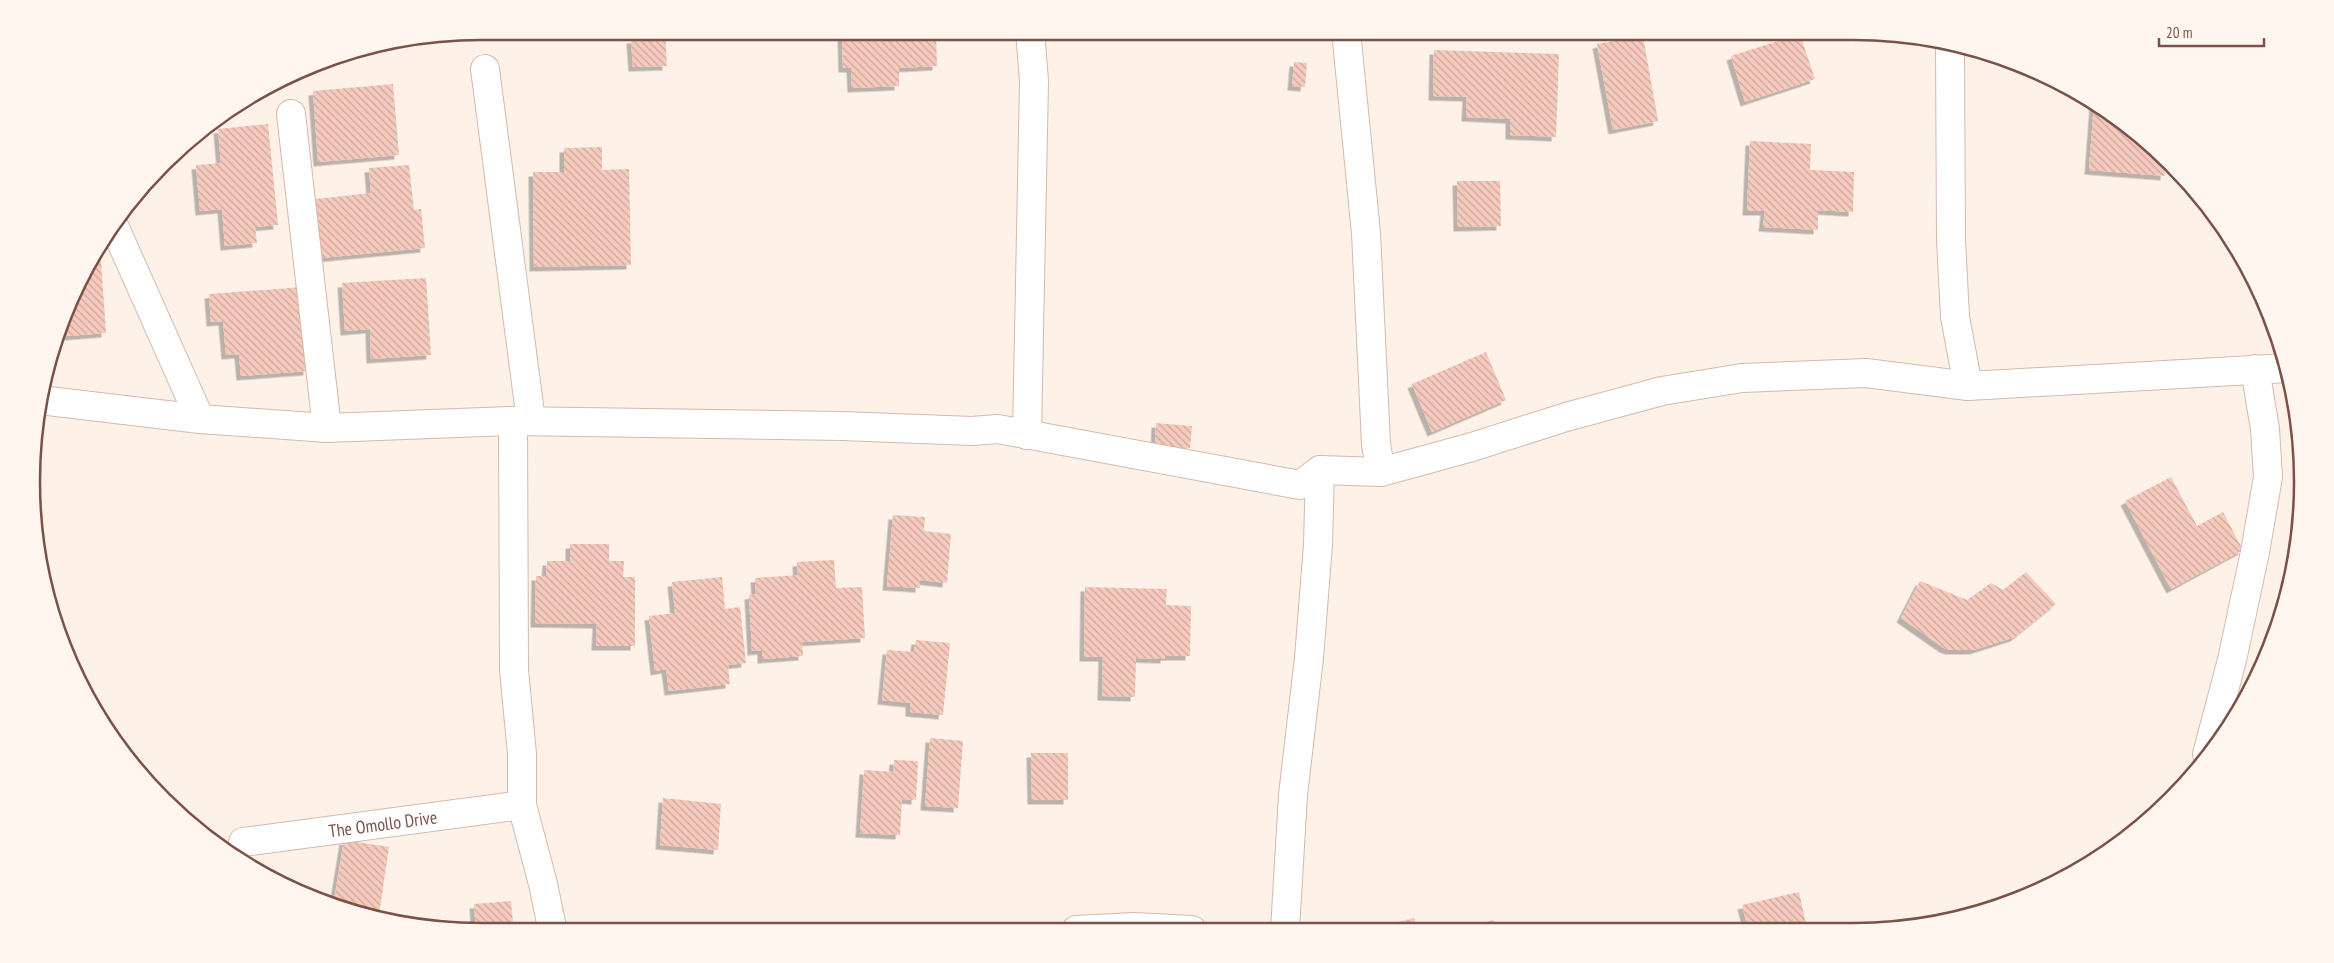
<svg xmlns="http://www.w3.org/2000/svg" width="2334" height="963" viewBox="0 0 2334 963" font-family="'PT Sans Narrow',sans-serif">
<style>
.building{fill:url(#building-back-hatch);filter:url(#shadow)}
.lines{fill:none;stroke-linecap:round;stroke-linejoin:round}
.minor-casing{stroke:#d4b9ae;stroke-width:30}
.minor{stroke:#fff;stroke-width:28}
.labels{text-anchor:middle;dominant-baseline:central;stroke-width:4.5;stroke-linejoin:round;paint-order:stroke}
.street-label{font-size:18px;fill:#7b5249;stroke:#fff6f0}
.rim{fill:none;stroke:#7b5249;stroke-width:2.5}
</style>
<defs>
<pattern id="building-back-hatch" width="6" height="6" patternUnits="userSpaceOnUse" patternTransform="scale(1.25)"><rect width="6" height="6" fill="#f6cabd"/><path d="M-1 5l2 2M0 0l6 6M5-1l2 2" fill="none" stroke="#cca79c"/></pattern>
<filter id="shadow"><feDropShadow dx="-4.5" dy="4.5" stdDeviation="0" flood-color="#0004"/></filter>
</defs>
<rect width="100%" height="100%" fill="#fef2e8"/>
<path class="building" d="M645,31H665L667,66L633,67L631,39L645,38Z
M842,31H936L937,66L899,68V86L852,88L851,68H843Z
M1800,34L1815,79L1745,102L1731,56Z
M1643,36L1658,121L1613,130L1597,44Z
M1434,50L1559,54L1556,137L1510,135V119L1466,117L1467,97L1433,96Z
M1294,62L1307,63L1305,87L1292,86Z
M393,84L399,155L318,162L313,91Z
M2094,103L2149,143L2166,161L2165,176L2089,170Z
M268,124L278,225L255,227L257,243L225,246L222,209L200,211L196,165L221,163L218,129Z
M1750,141L1811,144L1810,170L1854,172L1853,212L1818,210V230L1763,227L1765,211H1747Z
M602,147V170L629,169L631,265L534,267L533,172H564V148Z
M409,165L414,210L421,209L425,248L321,258L315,199L371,193L369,168Z
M1457,181H1500L1501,226L1458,227Z
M100,246L106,333L55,337L91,257Z
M426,278L431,355L371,359L370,329L345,331L342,283Z
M303,287L308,371L241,376L239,354L226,355L223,321L211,322L209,294Z
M1486,352L1506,400L1432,432L1412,384Z
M1156,423L1192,426L1190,448L1155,446Z
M2171,477L2197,526L2223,512L2243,550L2171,589L2125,501Z
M893,515L925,517L924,531L951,534L947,583L920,580V588L887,586Z
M570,544H609V561H624L623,577H635V646H596L597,624L535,623L536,576H546L547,561H570Z
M834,560L836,588L862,587L865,638L802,642L803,656L762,659V650L752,651L749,595L756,594L755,578L798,575L797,562Z
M2026,572L2056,604L2015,637L1974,650H1950L1944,648L1901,618L1920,581L1967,600L1991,583L2003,590Z
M722,577L725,609L740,607L746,663L728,665L730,684L669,691L666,669L655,671L649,616L675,613L672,582Z
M1085,587L1167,589L1166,605L1191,606L1190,656H1165V659L1136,658L1135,697L1102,696L1103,657H1084Z
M916,640L950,643L943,715L910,712V703L882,700L887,650L914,652Z
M930,738L963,741L958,808L925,806Z
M1031,753H1068V800H1032Z
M894,760L918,761L916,800L902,799L900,835L860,833L864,770L893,772Z
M663,798L721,804L718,850L660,845Z
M344,840L389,847L379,915L333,906Z
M1799,892L1807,928H1748L1742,905Z
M511,901L514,932L476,931L474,904Z
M1414,918L1417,929H1369Z
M1494,920L1496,929H1461V928Z"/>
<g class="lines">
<g class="minor-casing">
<g id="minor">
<path d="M1346,31L1366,233L1376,444L1381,472"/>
<path d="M1950,47L1951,240L1955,317L1968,386"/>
<path d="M485,69L531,421"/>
<path d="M291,114L327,428"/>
<path d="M115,228L200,419"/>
<path d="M40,400L200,419L327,428L513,421L842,426L972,431L998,429L1300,485L1320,470L1381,472L1472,447L1566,417L1662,391L1742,378L1866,373L1968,386L2288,368"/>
<path d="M513,421L514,670L522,754V805L543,884L553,932"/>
<path d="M1027,435L1034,81L1030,31"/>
<path d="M2207,754L2232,660L2255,552L2268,477L2265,429L2255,369"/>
<path id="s1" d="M243,842L522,805"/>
<path d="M1076,930L1134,927L1192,930"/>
<path d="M1285,930L1293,795L1309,658L1318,545L1320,470"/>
</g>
</g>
<use href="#minor" class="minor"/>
</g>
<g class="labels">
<g class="street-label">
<text stroke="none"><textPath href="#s1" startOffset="141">The Omollo Drive</textPath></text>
</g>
</g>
<path d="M0 0H2334V963H0ZM481 40H1853A441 441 0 0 1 2294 481V482A441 441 0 0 1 1853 923H481A441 441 0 0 1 40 482V481A441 441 0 0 1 481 40Z" fill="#fff6f0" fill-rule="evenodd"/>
<path class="rim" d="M481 40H1853A441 441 0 0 1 2294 481V482A441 441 0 0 1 1853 923H481A441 441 0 0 1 40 482V481A441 441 0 0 1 481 40Z"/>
<path d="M2159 38v8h105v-8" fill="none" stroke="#7b5249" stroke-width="2.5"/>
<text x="2166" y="38" font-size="15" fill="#7b5249" stroke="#fff6f0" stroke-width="4" paint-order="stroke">20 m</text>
</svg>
